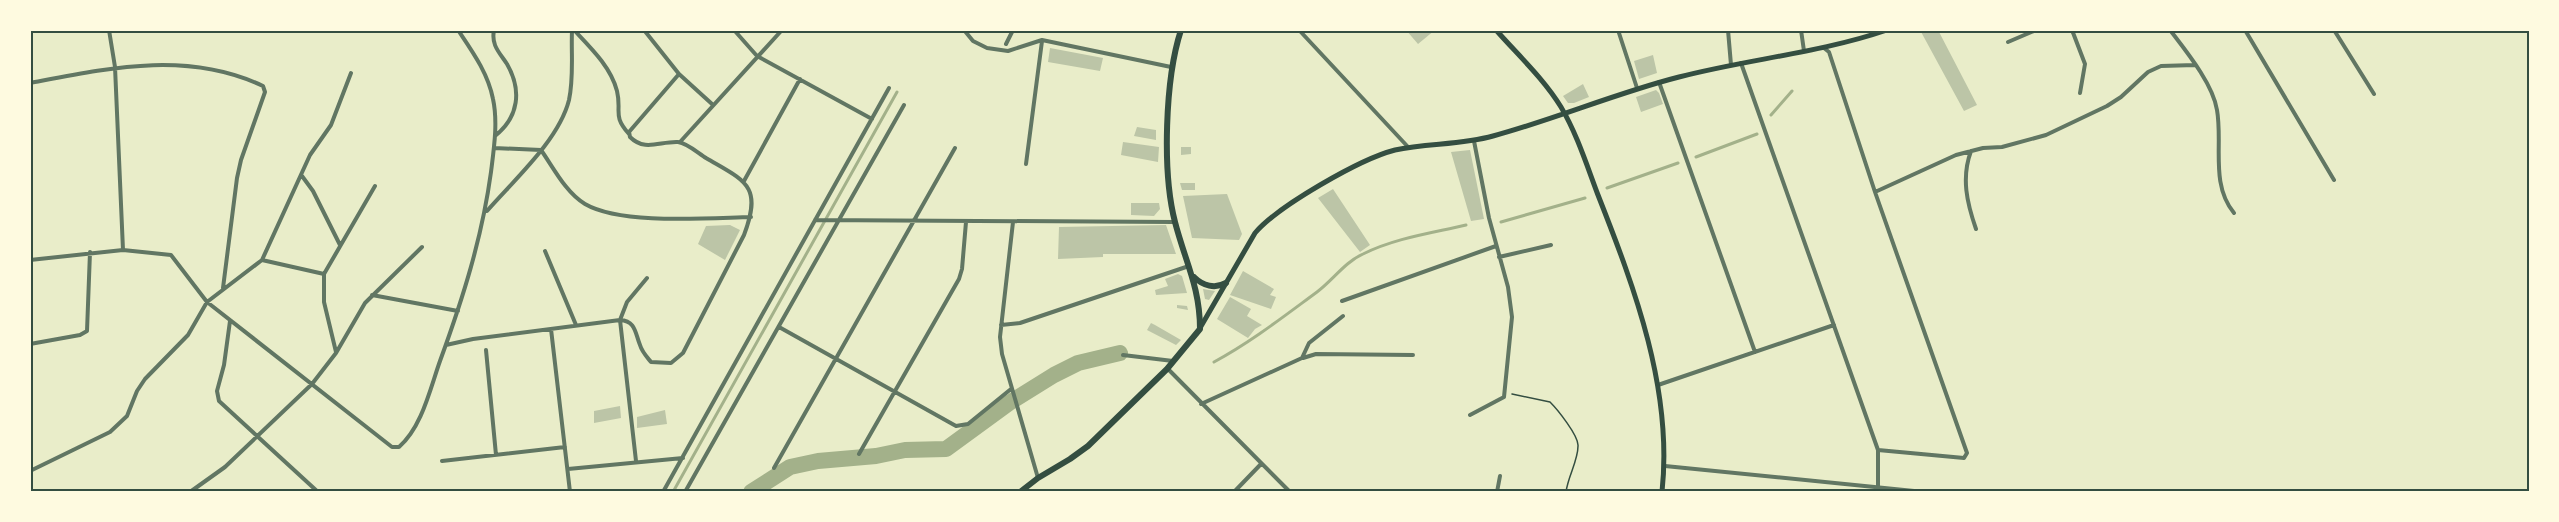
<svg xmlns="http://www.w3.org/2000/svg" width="2559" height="522" viewBox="0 0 2559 522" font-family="'PT Serif',serif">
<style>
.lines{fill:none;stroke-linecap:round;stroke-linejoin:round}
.stream{stroke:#a3b18a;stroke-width:3}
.river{stroke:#a3b18a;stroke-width:16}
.building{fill:#bcc5a7}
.path{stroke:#344e41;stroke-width:1.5}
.minor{stroke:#617663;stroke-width:4}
.secondary{stroke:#344e41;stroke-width:5}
.primary{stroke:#344e41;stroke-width:6}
.neatline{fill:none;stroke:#344e41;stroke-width:2}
</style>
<rect width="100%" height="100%" fill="#e9edc9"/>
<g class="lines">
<path class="stream" d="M1771,115L1792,91
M1696,157L1757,134
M1607,188L1678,163
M1501,222L1585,198
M1214,362C1251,342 1283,317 1317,292C1333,280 1345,262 1363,254C1395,238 1432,233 1466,225
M673,492L897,92"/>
<path class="river" d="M751,492L790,467L818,461L876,456L905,450L946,449L1009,403L1054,375L1078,363L1120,353"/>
</g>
<path class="building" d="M1406,30H1435L1418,44Z
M1920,30H1938L1977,105L1964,111Z
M1050,48L1103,58L1100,71L1048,62Z
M1653,55L1657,73L1639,79L1634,61Z
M1583,84L1589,97L1574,103H1568L1563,96Z
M1656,90L1659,93L1663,104L1641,112L1636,97Z
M1137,127L1156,130V140L1134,136Z
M1123,142L1159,147L1158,162L1121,155Z
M1181,147H1191V154L1181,155Z
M1470,150L1484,219L1471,221L1451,152Z
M1180,183H1195V190H1182Z
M1333,189L1370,245L1360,252L1318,198Z
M1227,194L1242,234L1239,240L1192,238L1183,196Z
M1131,203H1159L1160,209L1154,216L1131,215Z
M730,225L740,230L725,260L698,244L706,226Z
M1166,225L1176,254H1103V257L1058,259L1059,227Z
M1243,271L1274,289L1270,295L1276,297L1271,309L1230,295Z
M1178,274L1182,276L1187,293L1156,295L1155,290L1168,286L1165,279Z
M1203,289L1215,291L1209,300L1205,299Z
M1230,297L1251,309L1247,316L1262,325L1255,329L1248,338L1217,319Z
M1177,305L1187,306L1188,310L1177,308Z
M1151,323L1155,325L1181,340L1176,345L1147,330Z
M620,406L621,418L594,423V411Z
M665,410L667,424L637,428V417Z"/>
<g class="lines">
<path class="path" d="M1512,394L1550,402C1557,409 1579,436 1578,446C1578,461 1568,476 1566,492"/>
<path class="minor" d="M109,30L115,67L123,250
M494,30C491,45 499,52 507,64C522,90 519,117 495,136
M574,30C590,47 611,67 617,91C622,112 612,115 629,134
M644,30L679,74L712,104
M734,30L757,56L872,119
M964,30L973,41L987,48L1008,51L1042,40L1171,67
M1299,30L1409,148
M1618,30L1637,88
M1728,30L1731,65
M1801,30L1804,51
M2072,30L2085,64L2080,93
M2170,30C2186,51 2213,84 2217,110C2223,144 2210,184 2234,213
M2245,30L2334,180
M2334,30L2374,94
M2008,42L2036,30
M1006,44L1013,30
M1824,48L1829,52L1875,192L1967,453L1964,458L1878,450
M1741,63L1878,450V486
M1659,82L1755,352
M30,83C108,68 187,50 263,86L265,92L241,160L237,178L223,288
M680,142L782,30
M494,148L541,150C553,167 566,193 585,204C621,225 708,218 751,217
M1971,151C1961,178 1967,203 1976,229
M1026,164L1042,41
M302,176L313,191L340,245
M744,181L800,79
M1875,192L1956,155L1983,148L2002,147L2046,135L2107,106L2121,97L2148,72L2161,66L2195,65
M487,211C514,180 559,140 569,100C574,77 571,53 572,30
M815,220L1174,222
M1013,222L1000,337L1002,354L1038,478
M545,251L576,325
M1499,257L1551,245
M30,260L123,250L171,255L207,302L392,447H399C422,427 430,389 440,361C463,298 482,238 491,172C494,148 498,122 493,99C488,73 472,51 458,30
M262,260L324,274
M372,295L458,311
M1342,301L1496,246
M230,321L224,365L217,391L219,401L318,492
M1001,325L1020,323L1189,266
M779,327L956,426L968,424L1011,389
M551,329L570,492
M30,344L80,335L87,331L90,252
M446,345L473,339L620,320C636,321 635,333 640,345C642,352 647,357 651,362L671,363L683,353L744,235C763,185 745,181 706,158C698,153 687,143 678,142C660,141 645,152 630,137L629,132L679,74
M486,350L496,455
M336,352L324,302V274L375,186
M1123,355L1173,361
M1303,358L1316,354L1413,355
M1168,369L1290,492
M1658,385L1834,325
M30,404V413
M1201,404L1302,358L1309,343L1343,316
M1470,415L1504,397L1512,317L1508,287L1489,218L1474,141
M859,454L959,279L962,269L966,222
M442,461L565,447
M636,461L620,320L627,302L647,278
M1665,466L1924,492
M774,468L955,148
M568,469L683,458
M30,471L110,432L127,416L137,391L145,379L188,335L207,302L262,260L310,155L331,125L351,73
M190,492L225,467L312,384L336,353L365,303L422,247
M663,492L889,88
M685,492L904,105
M1234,492L1261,464
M1497,492L1500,476"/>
<path class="secondary" d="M1496,30C1518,55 1544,79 1561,107C1577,134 1587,166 1598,195C1635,289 1673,390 1662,492
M1200,328L1255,233C1278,206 1360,159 1395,150C1427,143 1461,145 1493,136C1556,119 1616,93 1679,77C1748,59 1820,53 1887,30"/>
<path class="primary" d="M1194,277C1203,286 1215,289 1226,283
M1020,492L1038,478L1070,459L1088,446L1167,369L1200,329C1200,287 1185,261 1175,222C1162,172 1165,79 1181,30"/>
</g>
<rect width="2559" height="522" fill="none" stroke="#fefae0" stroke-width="63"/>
<rect x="32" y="32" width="2496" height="458" class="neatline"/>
</svg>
